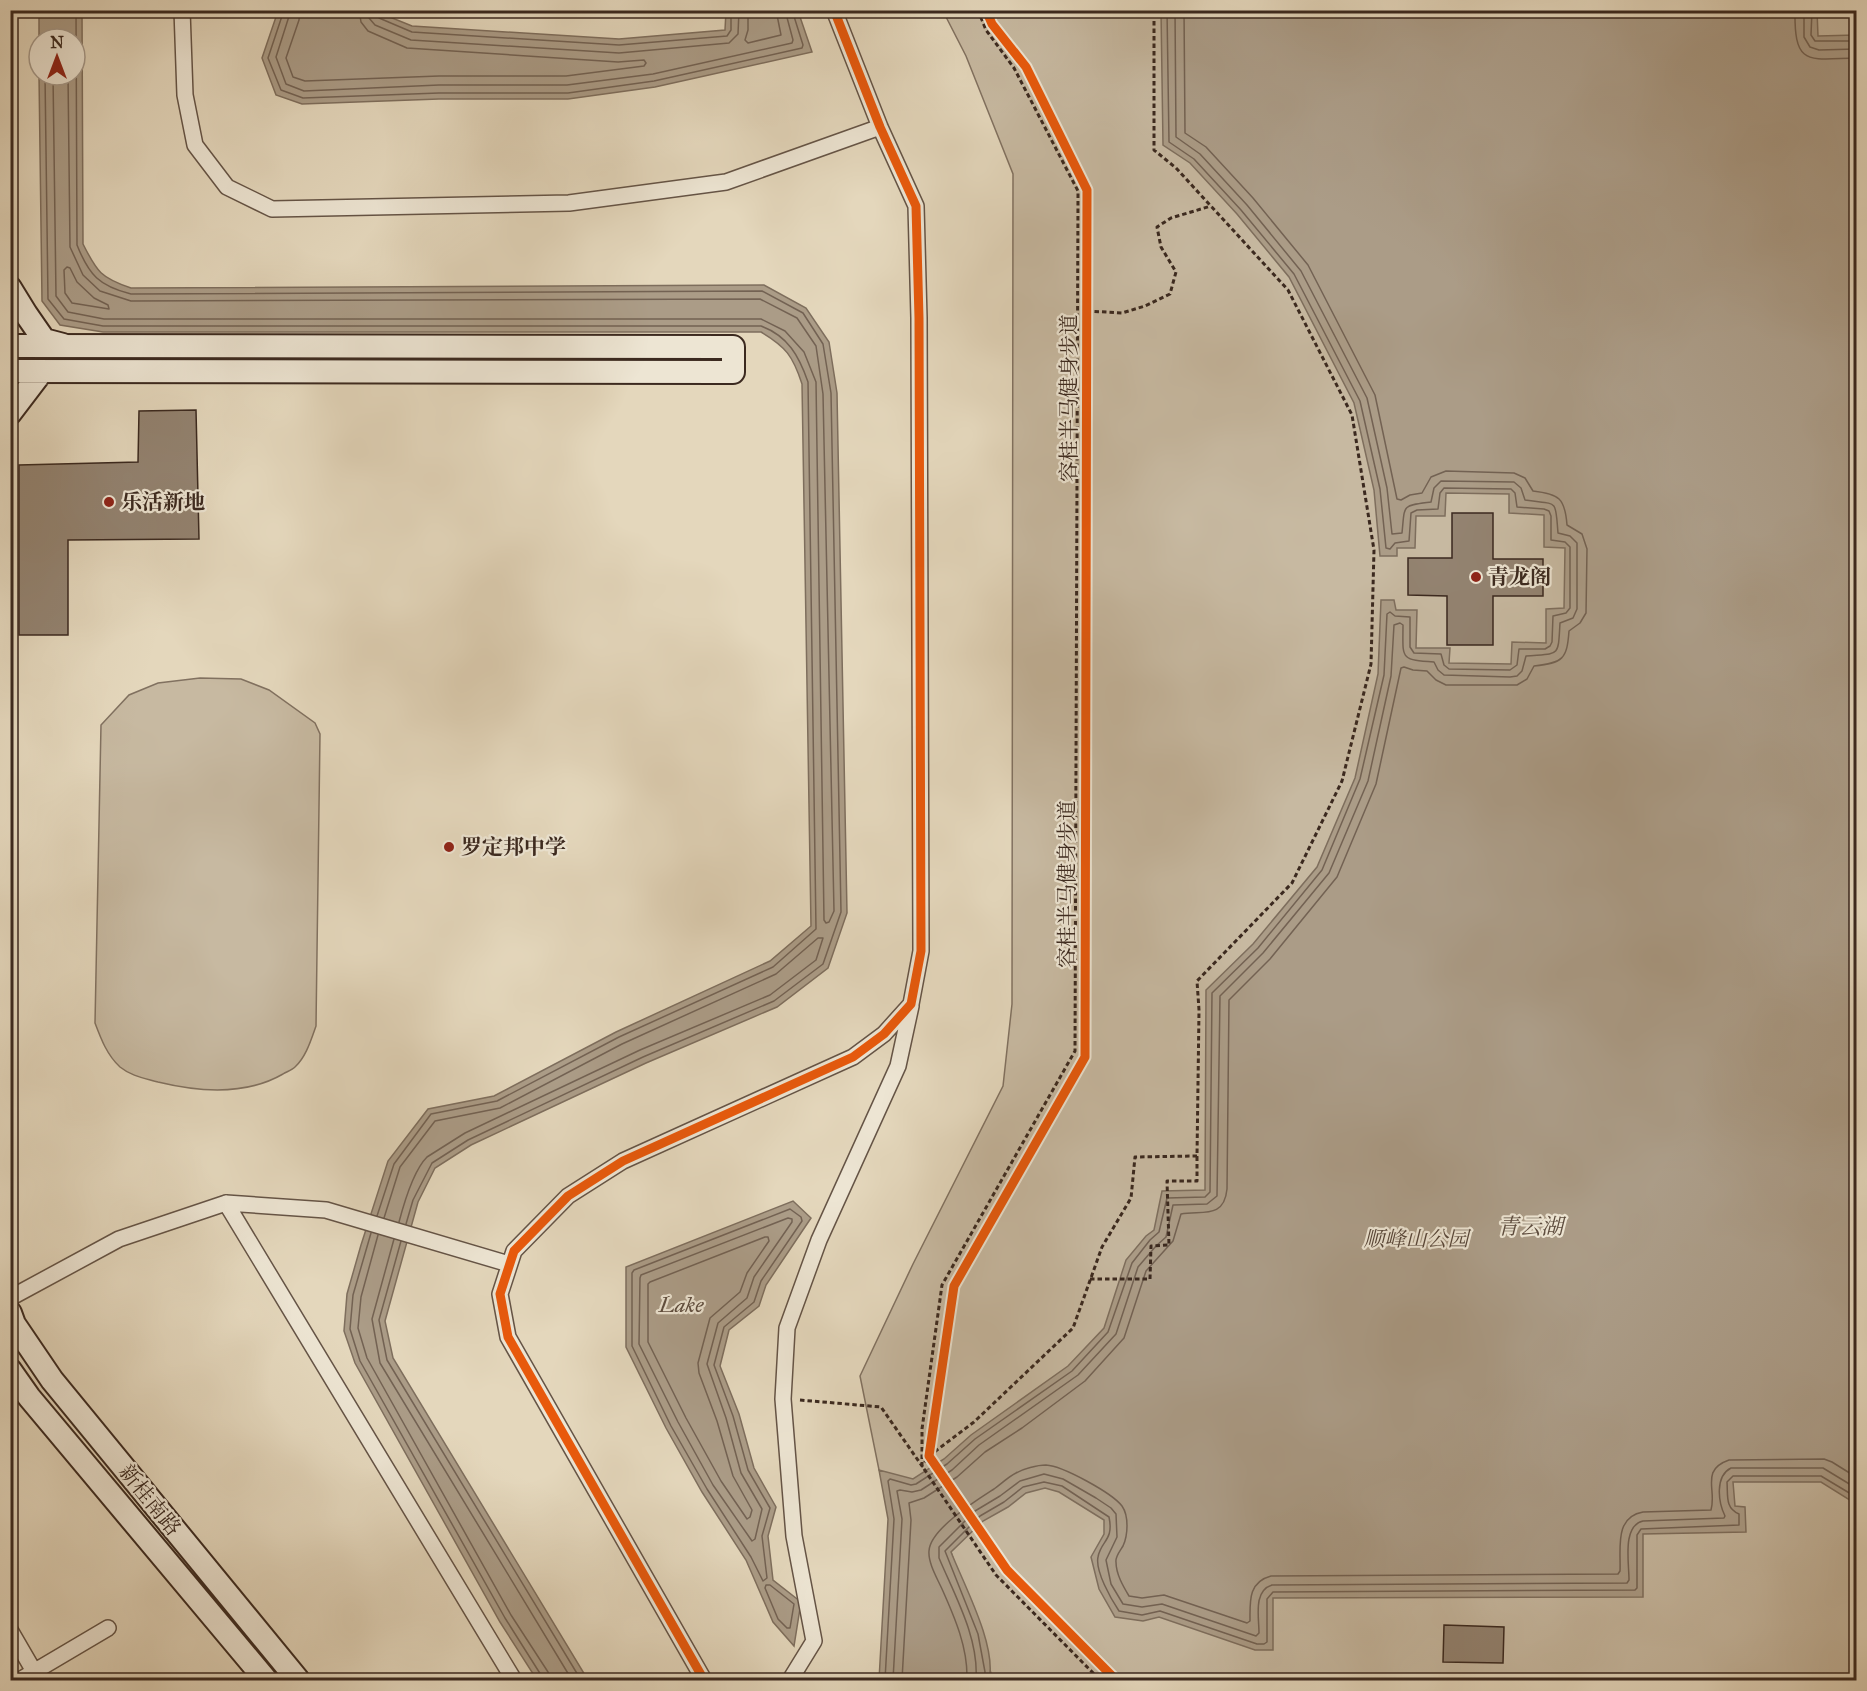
<svg xmlns="http://www.w3.org/2000/svg" width="1867" height="1691" viewBox="0 0 1867 1691" font-family="'IM FELL Great Primer','Noto Serif SC',serif">
<style>
.green{fill:#c7b9a1;stroke:#817160;stroke-width:1.5}
.water{fill:#ab9c87;stroke:#7e6e5d;stroke-width:1.5}
.lines{fill:none;stroke-linecap:round;stroke-linejoin:round}
.shore{stroke:#736253;stroke-width:1.5}
.building{fill:#938371;stroke:#3b291f;stroke-width:1.5}
.street-casing{stroke:#655446;stroke-width:18}
.secondary-casing{stroke:#3b291f;stroke-width:26}
.path{stroke:#3b291f;stroke-width:3;stroke-dasharray:4.5 3;stroke-linecap:butt}
.street{stroke:#ede5d3;stroke-width:15}
.secondary{stroke:#ede5d3;stroke-width:22}
.cycleway-casing{stroke:#ede5d3;stroke-width:13}
.cycleway{stroke:#e8590c;stroke-width:9}
.poi-dot{fill:#8f2418;stroke:#ede5d3;stroke-width:2}
.labels{text-anchor:middle;dominant-baseline:central;stroke-width:4.5;stroke-linejoin:round;paint-order:stroke}
.street-label{font-size:21px;fill:#3b291f;stroke:#ede5d3}
.poi-label{font-size:21px;font-weight:bold;fill:#3b291f;stroke:#ede5d3;text-anchor:start}
.park-label{font-size:21px;font-style:italic;fill:#574639;stroke:#ede5d3}
.water-label{font-size:22px;font-style:italic;fill:#5d4c3e;stroke:#ede5d3}
</style>
<rect width="100%" height="100%" fill="#e4d7bc"/>
<filter id="stains"><feTurbulence type="fractalNoise" baseFrequency=".00333" numOctaves="4"/><feColorMatrix values="0 0 0 0 .2 0 0 0 0 .09 0 0 0 0 .02 0 0 0 .5 -.17"/></filter>
<radialGradient id="worn" r=".72"><stop offset=".6" stop-color="#630" stop-opacity="0"/><stop offset="1" stop-color="#630" stop-opacity=".3"/></radialGradient>
<path class="green" d="M943,11H1856V1680H989L991,1673L951,1552L879,1470L860,1376L913,1264L1003,1086L1012,1004L1013,174L966,56Z
M200,678L241,679L269,690L315,723L320,734L316,1026C311,1040 306,1057 295,1067C292,1070 286,1072 283,1074C245,1096 199,1092 158,1082C144,1078 131,1076 120,1067C107,1055 101,1039 95,1023L101,725L129,695L158,683Z"/>
<path class="water" d="M1817,10L1818,36L1856,35V1504L1821,1482H1733L1735,1506L1745,1507L1746,1532L1643,1534V1597L1273,1598V1650H1255L1159,1617L1143,1621L1115,1617L1099,1589L1091,1557L1104,1534V1520L1059,1492L1045,1488L1026,1493L1008,1507L983,1521L951,1552C964,1585 997,1646 989,1680H879L888,1519L879,1470L913,1479L944,1459L971,1435L1068,1366L1104,1328L1126,1260L1146,1236L1154,1230L1162,1191L1205,1190L1206,990L1253,944L1317,867L1355,778L1378,674L1381,600H1394L1396,610H1417L1416,648H1450L1449,663L1511,664L1512,642L1546,643V609L1564,608L1565,548L1544,547V515L1509,513V494L1446,493L1445,516H1416L1415,548H1397V556H1380L1374,490L1354,403L1289,277L1237,214L1190,163L1163,145L1161,11Z
M39,11H82L83,244C97,272 101,278 131,288L764,285L806,308L829,342L837,393L847,913L828,968L777,1007L646,1063L471,1145L435,1168L418,1202L385,1321L393,1358L588,1680H537L500,1622L355,1363L344,1331L347,1294L361,1245L388,1161L428,1109L494,1096L616,1032L770,961L811,926L802,384C793,356 786,347 761,332H103L60,325L42,301L39,75H75V39H39V45Z
M278,11H375L412,26L619,39L725,30L726,11H798L812,52L655,87L568,99H439L302,104L276,95L262,58Z
M793,1201L811,1218L766,1285L759,1306L729,1330L720,1366L739,1414L754,1468L776,1507L768,1536L773,1580L801,1602L794,1646L773,1622L746,1560L702,1492L666,1428L626,1347V1267Z"/>
<g class="lines">
<path class="shore" d="M76,10L77,245C89,275 99,286 131,294L762,291L803,313L823,344L831,393L841,912L823,964L774,1001L643,1057L468,1140L432,1163L413,1200L406,1224
M284,10L268,58L281,90L303,98L439,93H568L654,81L802,48L803,45L792,10
M291,10L276,57L286,84L304,91L439,85H567L653,74L792,43L793,40L785,10
M300,10L299,20L286,58L293,77L305,81L439,76H566L644,66L646,63L644,60L618,62L407,48L368,31L361,22L359,10
M368,10L369,18L375,25L411,40L619,53L729,43L738,34L739,10
M375,10L379,18L412,32L619,45L727,36L731,30V10
M748,10V30L745,40L748,43L781,35L776,10
M1795,10C1794,67 1808,59 1856,58
M1804,10V37L1810,47L1819,50L1856,49
M1812,10L1811,35L1815,41H1856
M45,75L48,299L64,319L103,326H761C788,336 799,356 808,382L816,929L773,967L619,1037L497,1101L431,1114L394,1164L377,1216
M53,75L56,296L68,312L104,319H761L785,331L804,352L816,382L824,920L826,923L829,922L834,911L823,394L816,346L797,318L760,299L131,301L100,291L83,275L70,247L68,75
M67,267L70,268L77,282L94,298L108,305L109,309L72,303L65,293L64,270Z
M790,1209L801,1217L802,1221L761,1281L754,1302L724,1327L714,1365L733,1416L748,1470L770,1508L762,1536L767,1578L763,1581L751,1557L707,1489L671,1426L632,1346V1273L634,1270Z
M384,1218L400,1167L435,1121L500,1108L622,1044L776,974L818,938H823L816,960L770,995L640,1050L465,1133L427,1157C413,1171 404,1203 399,1222
M788,1218L792,1219V1222L754,1277L747,1298L718,1323L707,1364L726,1418L741,1473L762,1509L755,1539L752,1541L713,1485L678,1422L639,1344L640,1278L641,1275Z
M371,1233L353,1295L350,1329L360,1361L505,1618L541,1675L542,1680
M378,1235L361,1297L358,1328L367,1358L511,1615L548,1672L550,1680
M765,1237H768L769,1241L747,1273L740,1292L710,1318L698,1363L699,1373L717,1421L733,1476L752,1510L750,1517L747,1519L721,1481L686,1418L648,1342V1284L650,1282Z
M394,1239L372,1319L380,1363L572,1680
M401,1241L379,1320L387,1360L581,1680
M766,1585H770L794,1604L790,1628H787L778,1619L765,1588Z
M885,1680L894,1519L888,1481L890,1479L911,1485L916,1484L947,1464L975,1439L1072,1371L1108,1332L1132,1263L1150,1240L1159,1232L1167,1198L1205,1197L1210,1192L1212,993L1258,948L1322,870L1360,779L1384,675L1387,614L1390,612L1395,616L1410,617V647L1414,653L1441,654L1444,665L1449,669L1510,670L1517,665L1519,649H1545L1550,646L1552,642L1553,616L1566,613L1570,608V547L1565,542L1551,540V516L1549,511L1544,509L1517,507L1515,493L1511,489L1444,488L1440,493L1438,509L1417,510L1411,513L1409,541L1395,543L1390,549L1386,548L1380,489L1360,401L1294,274L1241,210L1194,159L1169,142L1167,10
M893,1680L902,1519L897,1491L900,1490L912,1492L921,1490L952,1470L979,1445L1078,1375L1116,1334L1138,1267L1156,1246L1166,1237L1173,1205L1207,1204L1217,1196L1220,996L1263,953L1329,873L1368,781L1391,676L1394,625L1400,623L1403,625C1403,658 1399,660 1434,662L1438,670L1444,675L1510,677L1517,676L1522,671L1526,656C1560,653 1558,658 1560,623L1573,618L1577,609V543L1570,536L1558,533C1555,498 1559,505 1525,500L1521,488L1514,482L1441,481L1434,488L1431,502C1401,506 1405,504 1402,533L1392,534L1387,488L1367,398L1301,271L1247,205L1200,154L1176,137L1175,10
M902,1680L911,1520L909,1503L924,1498L957,1477L985,1452L1022,1428L1085,1381L1124,1338L1146,1271L1173,1241L1181,1214C1201,1210 1224,1220 1227,1189L1229,1000L1270,959L1337,877L1376,784L1401,668L1404,667L1413,670L1427,671L1436,680L1446,685H1517L1527,679L1534,666C1563,663 1567,659 1569,631L1580,623L1586,613L1587,549L1582,534L1567,525C1565,498 1559,494 1533,491L1525,478L1514,473L1446,471L1431,477L1422,493L1410,495L1401,500L1397,499L1375,395L1308,265L1253,198L1206,147L1185,133L1184,10
M967,1680C968,1648 955,1618 942,1589C937,1578 928,1563 929,1551C930,1529 977,1500 994,1489C1001,1484 1008,1477 1016,1473C1023,1469 1037,1465 1046,1465C1063,1466 1112,1493 1122,1506C1129,1516 1128,1535 1123,1546C1120,1551 1115,1557 1116,1562C1116,1574 1123,1586 1129,1596L1142,1598L1164,1595L1247,1623L1250,1621C1250,1602 1248,1582 1271,1576L1618,1574L1620,1571C1621,1549 1614,1517 1643,1512L1711,1510C1717,1490 1700,1470 1729,1460L1824,1459L1832,1462L1856,1477
M976,1680C979,1638 955,1596 939,1558V1547L975,1511L1000,1496L1020,1481L1044,1474L1063,1479L1096,1498L1111,1508L1116,1514L1117,1537L1106,1560L1111,1584L1123,1604L1142,1607L1162,1604L1256,1636L1259,1633C1259,1617 1253,1591 1272,1585L1627,1583L1629,1580C1629,1562 1622,1526 1643,1521L1724,1518L1725,1516C1718,1502 1715,1476 1731,1468H1823L1856,1488
M984,1680L985,1672L978,1634L945,1551L980,1516L1004,1502L1023,1487L1044,1482L1062,1486L1109,1517C1114,1541 1101,1540 1098,1557C1095,1571 1111,1599 1119,1611L1142,1615L1160,1611L1257,1644H1264L1267,1642V1599L1273,1592L1635,1590L1637,1588V1535L1641,1529L1739,1525V1514C1725,1508 1728,1496 1727,1482L1733,1476H1821L1856,1497"/>
</g>
<path class="building" d="M196,410L199,539L68,540V635H19V465L138,462L139,411Z
M1452,513H1493V559H1543V596H1493V645H1447V596L1408,595V558H1452Z
M1444,1625L1504,1627L1503,1663L1443,1662Z"/>
<g class="lines">
<g class="street-casing">
<path id="street" d="M182,10L185,95L195,145L227,187L272,209L569,203L726,182L880,127
M226,1203L514,1680
M10,1298L119,1239L226,1203L326,1210L509,1264
M10,1630L39,1680
M20,1680L108,1628
M704,1680L508,1337L500,1294L514,1251L568,1196L623,1161L853,1057L884,1034L911,1004L921,951L919,318L916,206L880,127L834,10
M790,1680L814,1641L794,1536L783,1399L787,1328L819,1240L898,1066L911,1006"/>
</g>
<g class="secondary-casing">
<path id="secondary" d="M10,288L26,314L44,340L63,345
M10,346L733,347V372L10,371
M10,413L42,371
M10,1313L14,1324L52,1380L298,1680
M10,1370L29,1397L266,1680"/>
</g>
<path class="path" d="M978,10L986,30L1014,68L1078,191L1075,1051L942,1285L922,1429V1466L996,1575L1100,1680
M1087,311L1122,313L1145,306L1170,294L1176,272L1161,247L1157,227L1171,218L1211,206
M1090,1279H1150L1151,1246L1169,1245L1167,1181H1197V1156
M800,1400L881,1407L922,1466L929,1456L974,1422L1073,1328L1102,1247L1131,1198L1135,1157L1197,1156L1199,1010L1197,981L1292,883L1342,781L1371,664L1374,550L1352,415L1288,290L1176,168L1154,150V10"/>
<use href="#street" class="street"/>
<use href="#secondary" class="secondary"/>
<g class="cycleway-casing">
<path id="cycleway" d="M986,10L992,24L1026,67L1087,190L1085,1057L954,1286L929,1456L1007,1570L1116,1680
M704,1680L508,1337L500,1294L514,1251L568,1196L623,1161L853,1057L884,1034L911,1004L921,951L919,318L916,206L880,127L834,10"/>
</g>
<use href="#cycleway" class="cycleway"/>
</g>
<g class="poi-dot">
<circle cx="109" cy="502" r="6"/>
<circle cx="1476" cy="577" r="6"/>
<circle cx="449" cy="847" r="6"/>
</g>
<g class="labels">
<g class="street-label">
<text transform="translate(1069 398) rotate(-90)">容桂半马健身步道</text>
<text transform="translate(1067 884) rotate(-90)">容桂半马健身步道</text>
<text transform="translate(150 1500) rotate(51)">新桂南路</text>
</g>
<g class="poi-label">
<text x="121" y="502">乐活新地</text>
<text x="1488" y="577">青龙阁</text>
<text x="461" y="847">罗定邦中学</text>
</g>
<g class="park-label">
<text x="1416" y="1239">顺峰山公园</text>
</g>
<g class="water-label">
<text x="1530" y="1226">青云湖</text>
<text x="681" y="1304">Lake</text>
</g>
</g>
<rect width="1867" height="1691" fill="none" stroke="#e4d7bc" stroke-width="36"/>
<rect x="12" y="12" width="1843" height="1667" fill="none" stroke="#3b291f" stroke-width="3"/>
<rect x="18" y="18" width="1831" height="1655" fill="none" stroke="#3b291f" stroke-width="1.5"/>
<g transform="translate(57 57)"><circle r="28" fill="#ede5d3" stroke="#a69a8b" stroke-width="1.5"/>
<path d="M0-4.5L10 22L0 15L-10 22Z" fill="#8f2418"/>
<text y="-9" font-size="16" font-weight="bold" text-anchor="middle" fill="#3b291f">N</text>
</g>
<rect width="100%" height="100%" filter="url(#stains)"/>
<rect width="100%" height="100%" fill="url(#worn)"/>
</svg>
